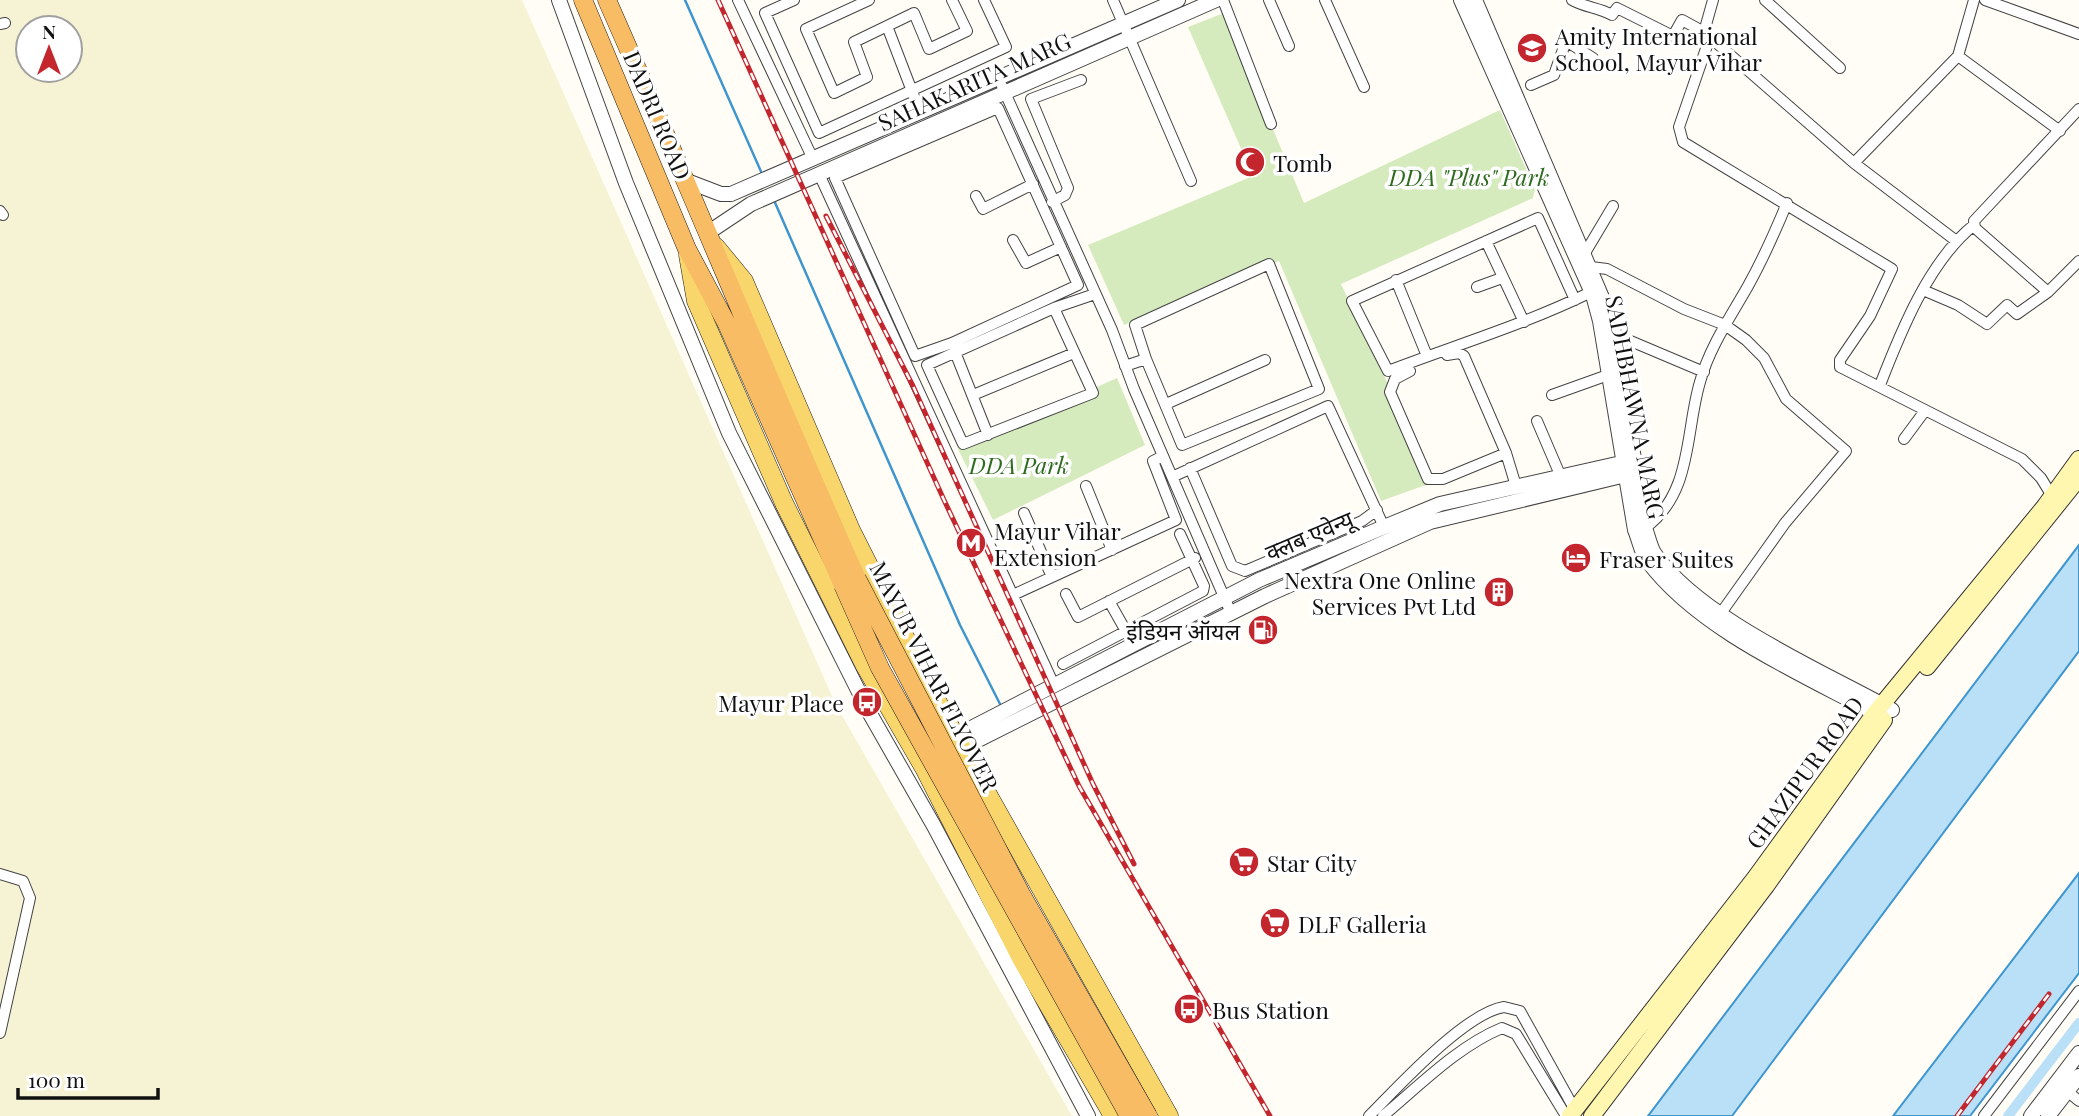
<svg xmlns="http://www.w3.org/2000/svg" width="2079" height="1116" viewBox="0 0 2079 1116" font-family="'Playfair Display','Noto Sans Devanagari',serif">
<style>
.farmland{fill:#f6f3d4;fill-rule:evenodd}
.green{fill:#d5ebbd}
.water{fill:#b9e0f7;stroke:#3f96cf;stroke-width:2}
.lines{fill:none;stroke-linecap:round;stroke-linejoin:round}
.stream{stroke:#3f96cf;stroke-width:2.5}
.canal{stroke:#b9e0f7;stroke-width:10}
.minor-casing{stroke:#444;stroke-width:12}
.tertiary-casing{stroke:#444;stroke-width:16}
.secondary-casing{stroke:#333;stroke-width:18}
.primary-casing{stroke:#222;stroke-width:19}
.trunk-casing{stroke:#222;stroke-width:19}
.minor{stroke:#fff;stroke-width:10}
.tertiary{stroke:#fff;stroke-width:14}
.secondary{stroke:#fff6b0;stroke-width:16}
.primary{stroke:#f9d66b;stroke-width:18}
.trunk{stroke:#f7bc64;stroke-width:18}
.rail-casing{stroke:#c4262e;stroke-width:5}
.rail{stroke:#fff;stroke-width:2.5;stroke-dasharray:8;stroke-linecap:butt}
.trunk-bridge-casing{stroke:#222;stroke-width:19;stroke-linecap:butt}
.trunk-bridge{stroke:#f7bc64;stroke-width:18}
.labels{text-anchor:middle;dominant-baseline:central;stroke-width:7;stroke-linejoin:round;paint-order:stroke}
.poi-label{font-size:23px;fill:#111;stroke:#fff;text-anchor:start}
.street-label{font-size:23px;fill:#111;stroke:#fff}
.park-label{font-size:23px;font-style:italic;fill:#2f6b1f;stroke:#fff}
</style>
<rect width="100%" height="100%" fill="#fffdf5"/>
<path class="farmland" d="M0,0H522L836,705L1072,1116H0ZM28,28H70V70H28Z"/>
<path class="green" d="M1224,13L1304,203L1500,110L1535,189L1533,198L1341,284L1434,482L1381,501L1279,261L1124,325L1088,245L1253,176L1188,27Z
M1117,378L1145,445L993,520L958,449Z"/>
<path class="water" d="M2079,545V651L1732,1116H1648Z
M2079,873V973L1970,1116H1893Z"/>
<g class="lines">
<path class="stream" d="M685,0L763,176
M773,198L960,625L1001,706"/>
<path class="canal" d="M2008,1116L2079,1023"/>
<g class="minor-casing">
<path id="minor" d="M738,0L813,159
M794,0L765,13L819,133L1006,47L984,0
M869,0L806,29L834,93L867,77L854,42L914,13L929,49L967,31L952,0
M1113,0L1191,181
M1223,0L1271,124
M1269,0L1289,46
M1325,0L1364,87
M1572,0C1586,8 1598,7 1612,15L1617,8L1673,36L1682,20L1704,32
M1713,0L1704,32L1854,163L1955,240
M1765,0L1840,68
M1985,0L2079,34
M0,24L5,23
M887,26L920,112
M1710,37L1679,127L1683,142L1892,269L1870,316L1840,360V367L2022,459L2041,478L2052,496
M1958,56L2060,131
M1531,85L1554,75L1566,41L1593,58
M1002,86L1112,330L1134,389L1231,613
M998,108L1078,285L952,343L915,356L835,178Z
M1854,163L1958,56L1974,0
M819,174L1054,685
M976,196L983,209L1033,184
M1052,202L1065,195L1068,188L1031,99L1081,80
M0,211L3,215
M1013,240L1026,263L1061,247
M1486,241L1524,322
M1585,253L1613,206
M1591,267L1607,269L1684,309L1725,325L1746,340L1764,358L1786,399L1846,451L1785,523L1721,613
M1396,280L1427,356
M1477,287L1502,278
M1923,290L1958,305L1987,324L2007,305L2017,314L2048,292L2079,261
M2048,292L1975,228L1974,221L2079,109
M1575,300L1538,218L1352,301L1388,371C1456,345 1526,324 1591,292
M1054,308L1093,393L963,444L927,365L1054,308L1095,294
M1614,334L1704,372
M955,352L988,435
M1447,355L1459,353L1464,356L1506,453L1516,486
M1125,366L1146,359L1135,325L1269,264L1319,389L1182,445L1146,359
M1410,371L1395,379L1390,392L1428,479H1443L1506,453
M1880,385C1901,331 1929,261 1974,225
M973,395L1074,353
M1552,395L1608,375
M1166,404L1265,360
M1537,421L1561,477
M1904,439L1924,412
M1190,468L1232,566L1245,571L1362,521L1377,510
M1172,477L1328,406L1384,527
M1086,486L1112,550
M1024,513L1052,577
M1645,528C1693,493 1685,432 1700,382C1709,348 1731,316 1748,286C1763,259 1775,232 1787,203
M1066,594L1078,617L1195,558
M1013,595L1176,520L1153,461L1163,456
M1109,601L1127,633
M1063,664L1203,591L1204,586L1180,534
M0,874L23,881L30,898L0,1033
M2067,1091L2079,1101
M1369,1116C1398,1087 1465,1013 1504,1007L1520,1011L1575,1110
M1383,1116C1419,1086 1458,1046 1502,1028L1516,1034L1566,1116
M1984,1116L2079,991"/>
</g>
<g class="tertiary-casing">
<path id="tertiary" d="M559,0L626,183L729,433L869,712L934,826L1088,1116
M1461,0L1593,295L1600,321L1635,530C1639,539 1641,552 1647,560C1699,631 1807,676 1884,718
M1475,0L1612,321L1645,528C1648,536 1650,546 1654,553C1700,619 1822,671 1892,710
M687,181L721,194H731L1178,0
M709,232L751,204L1216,0
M946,741L1259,580L1384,527L1440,504L1630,461
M954,752L1265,596L1430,522L1634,473
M2031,1116L2079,1053
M2048,1116L2079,1076"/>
</g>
<g class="secondary-casing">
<path id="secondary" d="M1927,667L2079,478
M1570,1116L1755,878L1875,713L2045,506L2079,459
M1592,1116L1766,886L1884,720"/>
</g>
<g class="primary-casing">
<path id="primary" d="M716,247L744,281L851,530L955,736L1169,1116
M688,255L696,301L784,503L865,666L924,768L1022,960L1113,1116"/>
</g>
<g class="trunk-casing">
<path id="trunk" d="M583,0L687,249L727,324L843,585
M607,0C692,192 771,387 857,579"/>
</g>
<use href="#minor" class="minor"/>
<use href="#tertiary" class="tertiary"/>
<use href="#secondary" class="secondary"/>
<use href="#primary" class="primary"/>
<use href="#trunk" class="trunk"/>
<g class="rail-casing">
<path id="rail" d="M718,0L944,500L1079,786L1270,1116
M826,216L913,386L1093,784L1134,864
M1957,1116L2049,994"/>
</g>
<use href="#rail" class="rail"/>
<g class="trunk-bridge-casing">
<path id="trunk-bridge" d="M857,579L1021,894L1148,1116
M843,585L880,668L1129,1116"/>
</g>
<use href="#trunk-bridge" class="trunk-bridge"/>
</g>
<defs>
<g id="school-disc" transform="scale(1.575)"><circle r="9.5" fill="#c4262e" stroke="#fff"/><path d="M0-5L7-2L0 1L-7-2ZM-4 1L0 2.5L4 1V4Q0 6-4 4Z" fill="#fff"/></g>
<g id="mosque-disc" transform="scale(1.575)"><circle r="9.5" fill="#c4262e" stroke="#fff"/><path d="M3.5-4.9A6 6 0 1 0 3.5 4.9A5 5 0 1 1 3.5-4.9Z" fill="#fff"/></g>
<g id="metro-disc" transform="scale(1.575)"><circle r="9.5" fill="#c4262e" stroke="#fff"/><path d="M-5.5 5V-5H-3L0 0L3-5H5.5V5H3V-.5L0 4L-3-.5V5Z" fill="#fff"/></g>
<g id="hotel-disc" transform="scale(1.575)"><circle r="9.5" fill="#c4262e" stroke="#fff"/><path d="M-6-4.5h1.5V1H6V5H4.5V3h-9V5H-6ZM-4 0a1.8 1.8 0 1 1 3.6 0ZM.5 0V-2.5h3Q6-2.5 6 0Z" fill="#fff"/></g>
<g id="building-disc" transform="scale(1.575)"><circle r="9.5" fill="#c4262e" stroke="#fff"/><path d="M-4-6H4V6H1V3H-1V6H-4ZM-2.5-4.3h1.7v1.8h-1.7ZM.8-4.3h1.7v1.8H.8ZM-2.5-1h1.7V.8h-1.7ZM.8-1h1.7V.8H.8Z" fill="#fff"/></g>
<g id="fuel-disc" transform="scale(1.575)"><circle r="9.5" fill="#c4262e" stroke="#fff"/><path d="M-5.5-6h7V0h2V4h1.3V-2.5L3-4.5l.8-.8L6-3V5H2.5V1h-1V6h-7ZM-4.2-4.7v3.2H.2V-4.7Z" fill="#fff"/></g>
<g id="bus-disc" transform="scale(1.575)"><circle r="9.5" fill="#c4262e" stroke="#fff"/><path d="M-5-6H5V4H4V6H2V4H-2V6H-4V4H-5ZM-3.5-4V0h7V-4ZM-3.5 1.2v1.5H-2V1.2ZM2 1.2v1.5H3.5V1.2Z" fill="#fff"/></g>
<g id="supermarket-disc" transform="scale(1.575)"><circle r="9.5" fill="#c4262e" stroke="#fff"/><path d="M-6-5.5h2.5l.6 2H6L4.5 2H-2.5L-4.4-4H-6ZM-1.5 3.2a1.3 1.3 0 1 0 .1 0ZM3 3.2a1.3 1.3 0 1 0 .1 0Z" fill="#fff"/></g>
</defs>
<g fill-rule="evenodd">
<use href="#school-disc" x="1532" y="48"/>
<use href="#mosque-disc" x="1250" y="162"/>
<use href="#metro-disc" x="971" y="543"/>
<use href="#hotel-disc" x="1576" y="558"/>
<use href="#building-disc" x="1499" y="592"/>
<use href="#fuel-disc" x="1263" y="630"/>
<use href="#bus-disc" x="867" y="702"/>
<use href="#supermarket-disc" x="1244" y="862"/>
<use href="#supermarket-disc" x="1275" y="923"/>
<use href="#bus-disc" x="1189" y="1009"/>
</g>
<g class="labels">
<g class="poi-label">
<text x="1555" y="35">Amity International<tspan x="1555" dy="26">School, Mayur Vihar</tspan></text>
<text x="1273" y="162">Tomb</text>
<text x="994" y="530">Mayur Vihar<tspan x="994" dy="26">Extension</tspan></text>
<text x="1599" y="558">Fraser Suites</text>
<text x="1476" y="579" text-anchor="end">Nextra One Online<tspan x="1476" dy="26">Services Pvt Ltd</tspan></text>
<text x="1240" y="630" text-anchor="end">इंडियन ऑयल</text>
<text x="844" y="702" text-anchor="end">Mayur Place</text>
<text x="1267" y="862">Star City</text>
<text x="1298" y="923">DLF Galleria</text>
<text x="1212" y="1009">Bus Station</text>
</g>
<g class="street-label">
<text transform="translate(974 81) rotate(-24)">SAHAKARITA MARG</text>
<text transform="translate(658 115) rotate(67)">DADRI ROAD</text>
<text transform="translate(1636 407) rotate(79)">SADHBHAWNA MARG</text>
<text transform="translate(1309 535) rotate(-23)">क्लब एवेन्यू</text>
<text transform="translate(935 676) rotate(63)">MAYUR VIHAR FLYOVER</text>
<text transform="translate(1804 772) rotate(-54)">GHAZIPUR ROAD</text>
</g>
<g class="park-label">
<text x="1469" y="176">DDA "Plus" Park</text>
<text x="1019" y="464">DDA Park</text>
</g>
</g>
<g transform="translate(49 49)"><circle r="33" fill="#ffffff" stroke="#a0a0a0" stroke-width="2"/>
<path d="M0-5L12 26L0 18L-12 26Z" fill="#c4262e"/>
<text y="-10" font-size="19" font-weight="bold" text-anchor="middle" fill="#111111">N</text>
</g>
<path d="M18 1088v10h140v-10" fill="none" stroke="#111111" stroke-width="3.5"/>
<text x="28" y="1088" font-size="21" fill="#111111" stroke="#ffffff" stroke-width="5" paint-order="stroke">100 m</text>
</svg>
